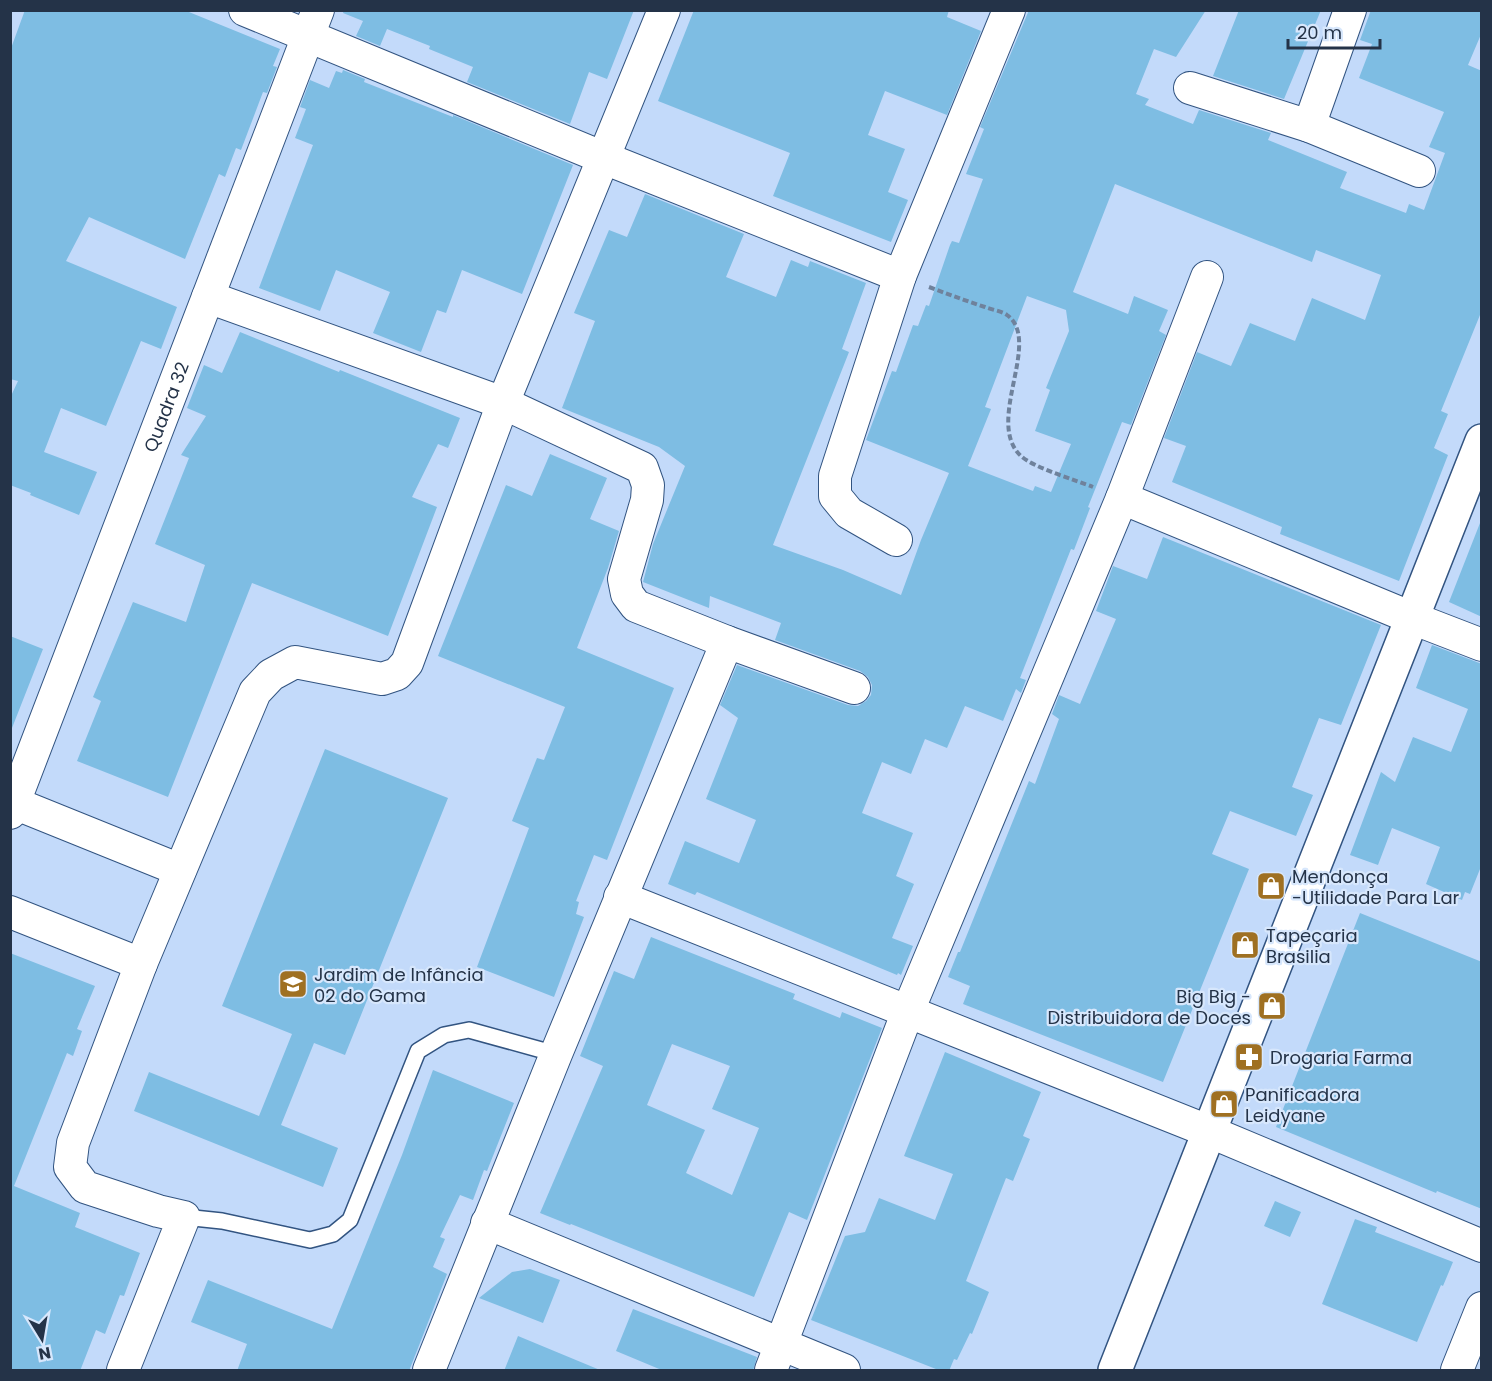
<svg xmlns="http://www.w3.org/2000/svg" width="1492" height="1381" viewBox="0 0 1492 1381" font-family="Poppins,sans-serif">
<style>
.building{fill:#7ebde3;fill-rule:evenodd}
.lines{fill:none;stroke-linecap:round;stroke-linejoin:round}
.service-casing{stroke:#325481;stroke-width:18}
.minor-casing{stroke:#325481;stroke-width:34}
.tertiary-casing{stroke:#325481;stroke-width:36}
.path{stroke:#6f829c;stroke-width:4;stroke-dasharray:6 3;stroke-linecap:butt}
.service{stroke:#fff;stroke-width:15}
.minor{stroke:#fff;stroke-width:32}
.tertiary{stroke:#fff;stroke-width:33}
.labels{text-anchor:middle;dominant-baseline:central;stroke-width:4.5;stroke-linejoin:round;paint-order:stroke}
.street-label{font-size:18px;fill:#243348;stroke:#d7e7fc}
.poi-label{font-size:18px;fill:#243348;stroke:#d7e7fc;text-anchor:start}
</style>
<rect width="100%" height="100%" fill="#c3dafa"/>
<path class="building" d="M25,10H184L280,49L273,66L277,67L267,93L263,92L241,150L236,148L225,177L219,174L185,259L89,217L66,261L177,307L161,349L141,341L106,426L61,408L44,452L97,472L79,515L30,495L31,493L10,485V398L18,381L10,379V51Z
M344,10H634L607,79L589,72L570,124L467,82L473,67L429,49L430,46L387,29L380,46L356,36L363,21L343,13Z
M694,10H949L947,17L981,31L947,115L885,91L868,135L905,149L888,192L908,200L891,242L773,196L790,153L658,101Z
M1029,10H1206L1176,57L1154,49L1136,94L1149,99L1145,105L1193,124L1199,110L1271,133L1268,140L1347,172L1340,188L1406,213L1409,204L1424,210L1445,153L1429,147L1444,112L1359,78L1372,44L1360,40L1371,10H1482V32L1468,65L1482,71V310L1441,411L1448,414L1434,448L1448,455L1399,581L1280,534L1282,527L1172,482L1186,446L1164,438L1197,352L1231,366L1250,323L1295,341L1312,298L1365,320L1381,275L1316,250L1312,262L1115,184L1073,292L1128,314L1134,296L1168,310L1159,331L1166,335L1131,425L1122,422L1088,507L1090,508L1074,550L1071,549L1020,678L1026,680L1021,693L1016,689L1003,721L965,706L947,748L925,739L911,774L882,762L862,813L913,833L896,876L914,884L892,938L913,946L901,975L898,973L897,975L697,892L695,895L668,884L685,841L739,863L756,820L706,799L738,718L720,705L737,665L848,705L858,706L866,701L871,695L872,685L868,677L860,671L775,640L781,623L710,596L709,608L643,582L653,544L685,466L659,447L562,408L595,321L574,313L609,230L627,237L645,194L744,234L726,277L776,297L791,260L808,267L810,261L866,283L842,349L849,352L773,545L843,570L901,595L921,540L949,473L866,440L892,371L896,372L913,325L918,326L926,305L929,306L950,245L952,241L959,243L983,179L966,174L984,129L980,127ZM1027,296L1066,310L1069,331L1046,388L1050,390L1035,431L1071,444L1051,492L1035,486L1033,491L968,466L991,409L985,407Z
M1239,10H1321L1284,99L1213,76Z
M343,70L365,79L364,82L453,117V115L573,165L522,294L462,270L446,313L437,310L421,352L373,333L390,292L336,270L320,311L259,288L313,145L295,138L306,109L300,107L310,80L329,88L336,71L342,73Z
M240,332L339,372L340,370L460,418L448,448L438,444L412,497L437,507L388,636L252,583L168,797L77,761L101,701L93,697L133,602L186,622L205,565L155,544L189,458L181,455L206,416L187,408L204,365L222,373Z
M550,454L607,478L590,519L619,531L608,568L577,648L674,688L607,860L594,855L576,901L579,902L576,914L584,917L554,997L477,967L529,828L512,821L537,758L544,760L565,707L438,656L506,485L532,496Z
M1480,523H1482V617L1449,602Z
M1163,537L1381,625L1341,725L1319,718L1292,787L1313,795L1296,836L1230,811L1212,854L1249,869L1163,1082L963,1004L970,986L948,977L958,952H960L1029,781L1035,784L1059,719L1052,714L1059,695L1080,704L1116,619L1096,611L1113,566L1147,579Z
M10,636L43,649L12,728H10Z
M1432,645L1482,664V864L1470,894L1465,892L1462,900L1426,884L1440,847L1392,828L1378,865L1350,855L1381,772L1395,782L1413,737L1451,752L1468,709L1416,688Z
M325,749L448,798L345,1055L314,1043L281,1125L338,1148L323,1187L134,1111L149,1072L259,1116L292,1034L222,1006Z
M1360,913L1482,962V1209L1437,1191L1436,1193L1276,1127Z
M651,937L795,994L793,999L840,1018L842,1012L882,1028L807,1220L789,1212L754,1297L571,1224L570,1225L540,1213L603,1066L580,1056L614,971L634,979ZM672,1044L730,1066L712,1109L759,1128L732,1195L686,1173L705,1130L647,1105Z
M10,953L95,986L77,1029L82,1031L73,1056L67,1053L14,1186L80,1213L75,1227L140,1253L124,1296L120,1295L105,1334L96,1330L80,1371H10Z
M945,1052L1041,1092L1023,1136L1030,1139L1013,1181L1006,1178L966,1281L989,1292L972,1334L970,1333L957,1360L954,1359L949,1371H941L811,1320L845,1236L865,1232L879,1198L935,1220L953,1174L904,1156Z
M433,1070L514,1103L487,1171L484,1170L473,1200L460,1195L440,1237L445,1239L433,1267L447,1274L409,1371H237L247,1344L191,1322L208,1280L332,1329L402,1155Z
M1275,1201L1301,1212L1290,1237L1264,1226Z
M1355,1219L1377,1227L1375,1232L1453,1262L1443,1286L1441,1285L1417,1342L1322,1304Z
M530,1269L560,1280L543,1323L479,1298L512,1272Z
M633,1309L757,1357L753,1371H664L616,1351Z
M518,1336L600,1370V1371H504Z"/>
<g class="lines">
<g class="service-casing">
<path id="service" d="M184,1217L222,1221L310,1240L333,1234L350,1220L418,1051L444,1035L469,1030L556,1054"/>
</g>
<g class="minor-casing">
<g id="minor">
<path d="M245,10L604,158L900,276"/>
<path d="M1190,88L1309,126L1419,171"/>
<path d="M1309,126L1350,10"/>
<path d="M1207,277L1122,498L1412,618L1482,645"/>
<path d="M208,297L503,403L642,468L648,485L647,500L624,579L627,594L636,606L727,642L854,688"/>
<path d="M896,540L849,513L835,496V476L900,276L1009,10"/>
<path d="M14,803L180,870"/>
<path id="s1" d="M10,813L318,10"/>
<path d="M620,897L1208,1131L1482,1246"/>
<path d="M10,912L141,964"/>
<path d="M487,1223L844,1370"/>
<path d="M123,1370L184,1217L158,1211L85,1187L70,1167L73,1143L141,964L255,692L271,675L295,662L382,679L397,674L407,663L503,403L664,10"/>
<path d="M429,1370L556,1054L727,642"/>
<path d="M771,1370L908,1011L1122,498"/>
<path d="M1457,1370L1482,1308"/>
</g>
</g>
<g class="tertiary-casing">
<path id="tertiary" d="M1115,1370L1482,441"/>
</g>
<path class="path" d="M929,287C948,294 966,301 985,307C992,310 1002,311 1007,315C1043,341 984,422 1021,456C1034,468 1076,480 1093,487"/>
<use href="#service" class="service"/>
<use href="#minor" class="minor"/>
<use href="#tertiary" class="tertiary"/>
</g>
<defs>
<g id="shop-square" transform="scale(1.5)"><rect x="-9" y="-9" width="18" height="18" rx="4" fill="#9f7022" stroke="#d7e7fc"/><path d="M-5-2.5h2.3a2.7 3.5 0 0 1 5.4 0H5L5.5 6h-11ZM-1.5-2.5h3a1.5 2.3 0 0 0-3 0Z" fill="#fff"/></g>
<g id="school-square" transform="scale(1.5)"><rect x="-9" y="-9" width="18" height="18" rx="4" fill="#9f7022" stroke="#d7e7fc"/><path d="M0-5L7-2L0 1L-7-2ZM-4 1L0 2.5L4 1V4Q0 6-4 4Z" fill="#fff"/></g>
<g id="pharmacy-square" transform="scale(1.5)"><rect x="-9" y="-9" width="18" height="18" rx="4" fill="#9f7022" stroke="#d7e7fc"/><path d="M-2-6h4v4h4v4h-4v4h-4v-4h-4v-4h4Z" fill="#fff"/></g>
</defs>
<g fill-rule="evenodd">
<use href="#shop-square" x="1271" y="886"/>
<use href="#shop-square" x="1245" y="945"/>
<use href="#school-square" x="293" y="984"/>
<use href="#shop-square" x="1272" y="1006"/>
<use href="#pharmacy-square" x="1249" y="1057"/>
<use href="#shop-square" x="1224" y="1104"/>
</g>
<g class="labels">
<g class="street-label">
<text stroke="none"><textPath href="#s1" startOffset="435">Quadra 32</textPath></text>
</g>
<g class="poi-label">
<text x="1292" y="876">Mendonça<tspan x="1292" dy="21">-Utilidade Para Lar</tspan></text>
<text x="1266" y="935">Tapeçaria<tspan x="1266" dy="21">Brasilia</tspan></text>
<text x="314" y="974">Jardim de Infância<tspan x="314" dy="21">02 do Gama</tspan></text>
<text x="1251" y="996" text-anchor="end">Big Big -<tspan x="1251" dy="21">Distribuidora de Doces</tspan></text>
<text x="1270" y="1057">Drogaria Farma</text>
<text x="1245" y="1094">Panificadora<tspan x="1245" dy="21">Leidyane</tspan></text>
</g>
</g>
<rect width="1492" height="1381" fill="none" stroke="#243348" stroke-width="24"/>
<g transform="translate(42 1339) rotate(169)" stroke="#d7e7fc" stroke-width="4.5" paint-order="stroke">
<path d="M0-4.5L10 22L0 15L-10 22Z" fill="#243348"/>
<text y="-9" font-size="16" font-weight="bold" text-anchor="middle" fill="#243348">N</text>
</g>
<path d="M1288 39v9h92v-9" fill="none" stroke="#243348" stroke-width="3"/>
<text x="1297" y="39" font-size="18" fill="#243348" stroke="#d7e7fc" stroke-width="4.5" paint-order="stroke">20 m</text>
</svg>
